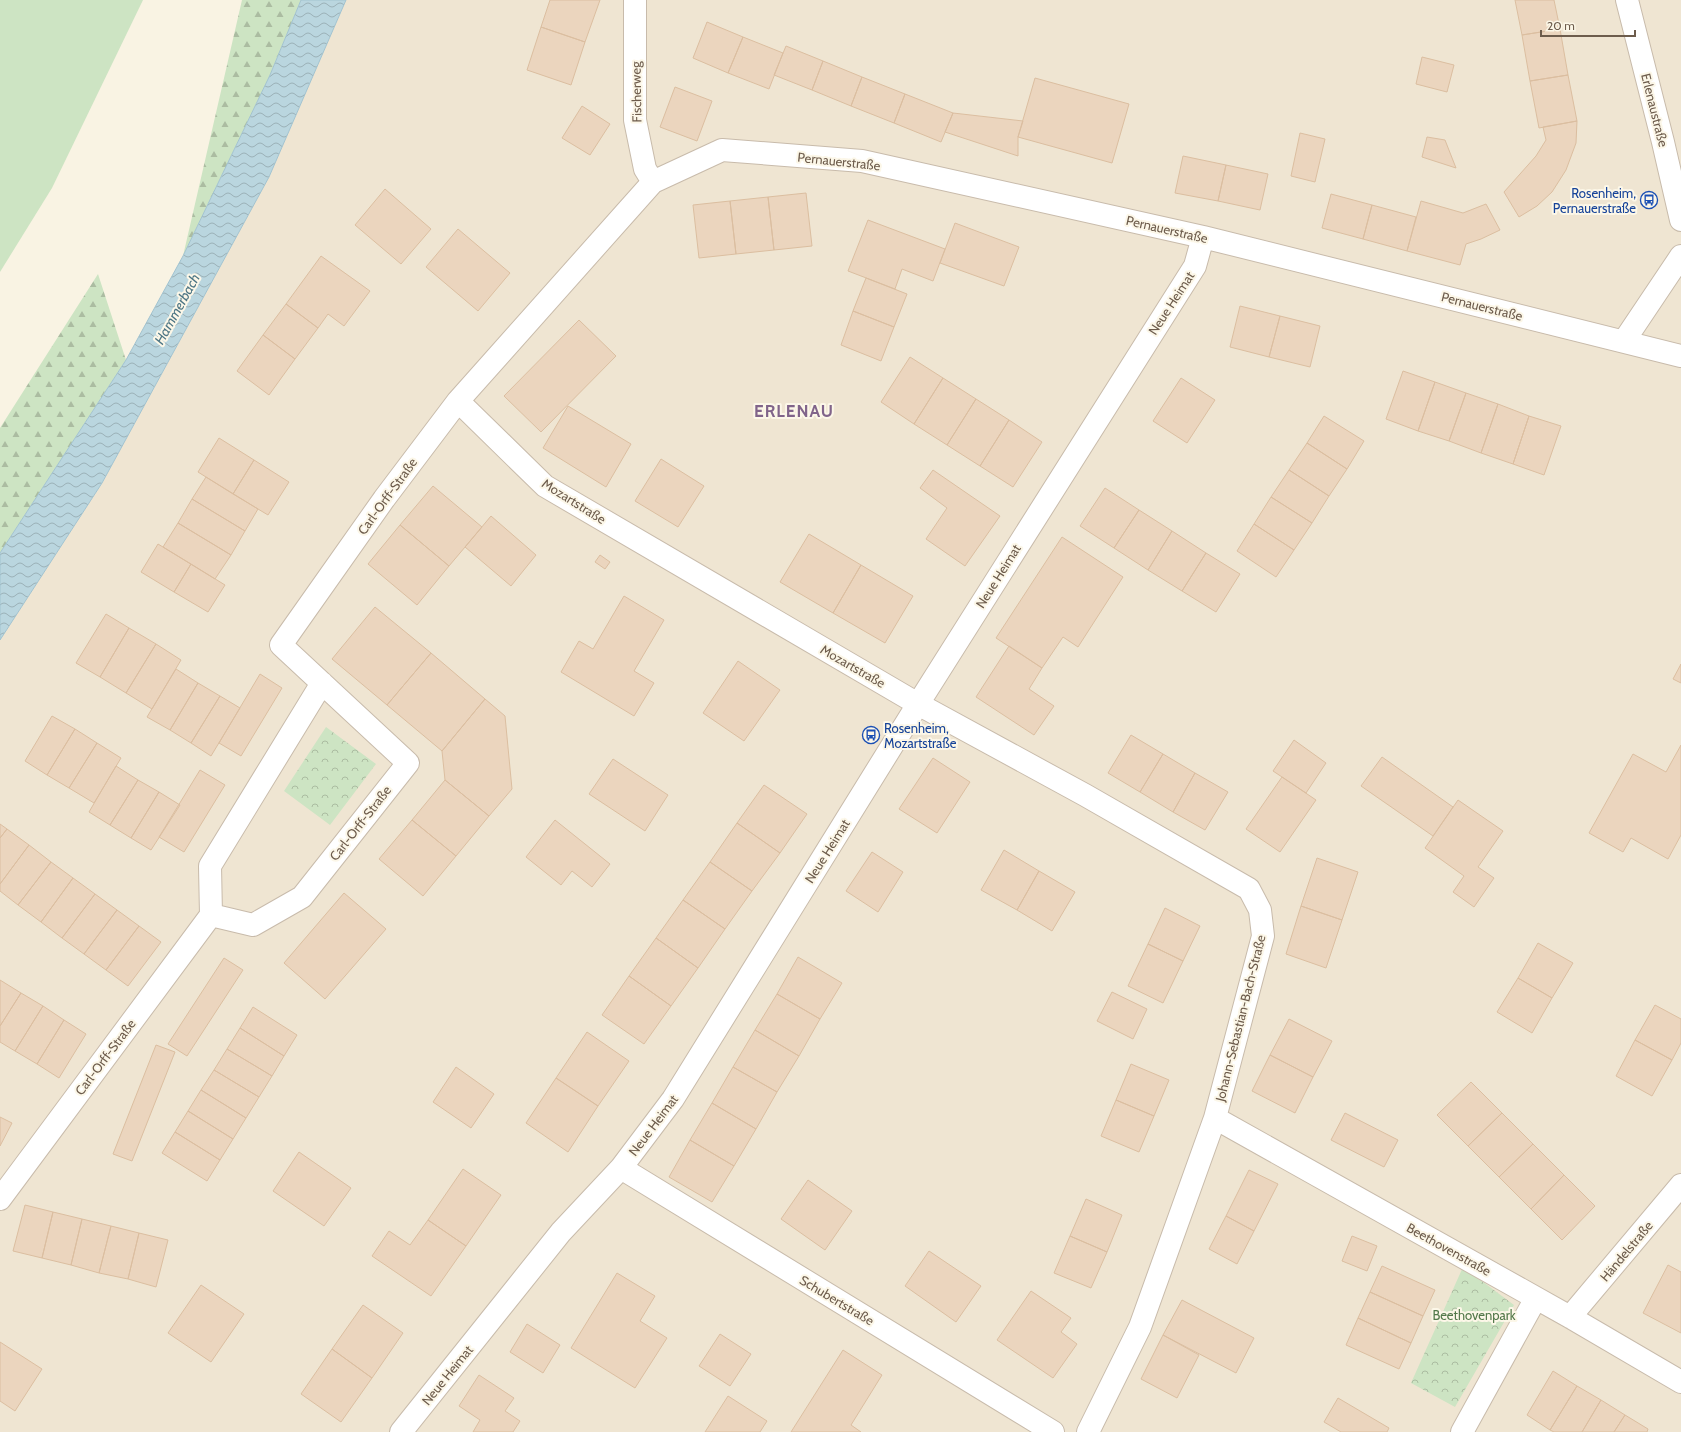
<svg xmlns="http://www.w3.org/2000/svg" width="1681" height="1432" viewBox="0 0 1681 1432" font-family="Cabin,sans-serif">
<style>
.residential{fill:#efe5d2}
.grass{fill:#cde4c3}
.forest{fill:url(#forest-firs)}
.park{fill:url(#park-crowns)}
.water{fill:url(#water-waves);stroke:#a2c3d0}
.building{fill:#ebd5be;stroke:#dbbea0}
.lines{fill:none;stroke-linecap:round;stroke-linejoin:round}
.minor-casing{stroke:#c8bbab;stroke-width:24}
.minor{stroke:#fff;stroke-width:22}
.labels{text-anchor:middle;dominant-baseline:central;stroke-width:4;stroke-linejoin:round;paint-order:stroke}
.street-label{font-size:13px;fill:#6d5c4c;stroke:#fcf7e8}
.transit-label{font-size:13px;fill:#164399;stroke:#fcf7e8;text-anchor:end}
.park-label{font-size:13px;fill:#527849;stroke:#fcf7e8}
.water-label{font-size:14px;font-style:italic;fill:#4c7584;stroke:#fcf7e8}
.district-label{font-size:17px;font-weight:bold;letter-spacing:1px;fill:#81648a;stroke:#fcf7e8}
</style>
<defs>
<pattern id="forest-firs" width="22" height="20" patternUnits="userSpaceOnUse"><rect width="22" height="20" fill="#cde4c3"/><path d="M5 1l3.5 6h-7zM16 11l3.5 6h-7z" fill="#abbca1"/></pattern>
<pattern id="park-crowns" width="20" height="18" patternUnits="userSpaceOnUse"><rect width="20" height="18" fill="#cde4c3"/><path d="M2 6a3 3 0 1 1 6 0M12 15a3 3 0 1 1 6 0" fill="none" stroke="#abbca1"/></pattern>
<pattern id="water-waves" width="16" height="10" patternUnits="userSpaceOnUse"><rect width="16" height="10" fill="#bad6df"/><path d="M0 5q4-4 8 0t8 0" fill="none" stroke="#9bb1b7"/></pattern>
</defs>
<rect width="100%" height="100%" fill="#f9f3e3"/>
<path class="residential" d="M346,0H1681V1432H0V640L102,483L269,177Z"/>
<path class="grass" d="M0,0H143L52,188L0,272Z"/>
<path class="forest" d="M242,0H301L270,75L183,256Z
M98,274L126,360L0,553V428Z"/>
<path class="park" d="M326,727L376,764L330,825L284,791Z
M1463,1267L1514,1305L1455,1407L1411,1383Z"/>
<path class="water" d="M301,0H346L269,177L102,483L0,640V553L126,360L183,256L270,75Z"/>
<path class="building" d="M550,0H600L585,42L541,27Z
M1515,0H1554L1560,29L1522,35Z
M707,22L743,37L728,73L693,58Z
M541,27L585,42L571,85L527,70Z
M1560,29L1568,75L1530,81L1522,35Z
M743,37L783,53L769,89L728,73Z
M786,46L823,61L812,90L774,75Z
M1422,57L1454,65L1447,92L1416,84Z
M823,61L862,77L851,106L812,90Z
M1568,75L1577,121L1539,128L1530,81Z
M862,77L905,94L894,123L851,106Z
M1035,78L1129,104L1112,163L1018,137Z
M675,87L712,101L697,141L660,127Z
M905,94L953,113L941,142L894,123Z
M582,106L610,124L590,155L562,138Z
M953,113L1023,121L1018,137V156L945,132Z
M1577,121L1576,143L1566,170L1552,192L1537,206L1519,217L1504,192L1536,156L1546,140L1543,127Z
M1300,133L1325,139L1315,182L1291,176Z
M1427,137L1445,140L1456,168L1422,157Z
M1183,156L1226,165L1218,201L1175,193Z
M1226,165L1268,174L1260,210L1218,201Z
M385,189L431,229L401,264L355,225Z
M806,193L812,246L774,250L768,197Z
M1331,194L1372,205L1363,239L1322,228Z
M768,197L774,250L736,254L730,201Z
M730,201L736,254L699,258L693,205Z
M1421,201L1463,213L1486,204L1500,230L1481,239L1466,244L1460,265L1407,251Z
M1372,205L1416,217L1407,251L1363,239Z
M868,220L945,249L933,281L902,269L895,289L848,271Z
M955,223L1019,247L1004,286L940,263Z
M458,229L510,273L478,311L426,267Z
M321,256L370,291L344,326L328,314L318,328L286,304Z
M866,278L907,294L894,327L853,311Z
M286,304L318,328L295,359L263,335Z
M1240,306L1280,316L1269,357L1230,347Z
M853,311L894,327L881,361L841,345Z
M1280,316L1320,326L1310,367L1269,357Z
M579,320L616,356L541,432L504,396Z
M263,335L295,359L269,395L237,371Z
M910,357L943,378L914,424L881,402Z
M1403,371L1435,382L1418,431L1386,419Z
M943,378L976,399L947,445L914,424Z
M1181,378L1215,400L1187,443L1153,421Z
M1435,382L1466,393L1449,441L1418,431Z
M1466,393L1498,404L1481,453L1449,441Z
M976,399L1009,420L980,466L947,445Z
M1498,404L1529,416L1513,464L1481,453Z
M568,406L631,444L606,487L543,448Z
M1324,416L1364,441L1347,469L1307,443Z
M1529,416L1561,426L1544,475L1513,464Z
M1009,420L1042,442L1013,487L980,466Z
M219,438L254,460L233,494L198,472Z
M1307,443L1347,469L1329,496L1289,470Z
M661,459L704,486L678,527L635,501Z
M254,460L289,482L268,515L233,494Z
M933,470L1000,516L965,566L926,539L947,508L920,488Z
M1289,470L1329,496L1312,523L1271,497Z
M206,477L258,509L245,531L192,499Z
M433,486L482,527L449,566L400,525Z
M1105,488L1139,510L1114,548L1080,526Z
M1271,497L1312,523L1294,550L1254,524Z
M192,499L245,531L231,555L178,523Z
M1139,510L1172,531L1148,570L1114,548Z
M491,516L536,555L511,586L465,547Z
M178,523L231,555L215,579L163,547Z
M1254,524L1294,550L1276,577L1237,551Z
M400,525L449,566L417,605L368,564Z
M1172,531L1206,553L1182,591L1148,570Z
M809,534L861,565L833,613L780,582Z
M1062,537L1123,577L1078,647L1063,637L1042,668L996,638Z
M158,544L191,564L174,592L141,572Z
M1206,553L1240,574L1216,612L1182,591Z
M600,555L610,562L605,569L595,562Z
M191,564L225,585L208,612L174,592Z
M861,565L913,596L885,643L833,613Z
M624,596L664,620L634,671L654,683L634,716L561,672L579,641L593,649Z
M375,607L431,653L387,705L332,659Z
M106,614L129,628L100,677L76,663Z
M129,628L156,644L126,693L100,677Z
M156,644L181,660L152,709L126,693Z
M1009,646L1042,668L1029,689L1054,706L1034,735L976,697Z
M431,653L485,699L442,751L387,705Z
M738,661L780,690L744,741L703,713Z
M1681,664V683L1673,679Z
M176,669L198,683L170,730L147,717Z
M260,674L282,688L241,756L219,743Z
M198,683L220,696L191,743L170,730Z
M220,696L240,708L211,756L191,743Z
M485,699L505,716L512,789L489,816L445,780L442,751Z
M52,716L75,729L47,775L25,761Z
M75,729L97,743L69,788L47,775Z
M1131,735L1163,754L1140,792L1108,773Z
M1294,740L1326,763L1306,793L1273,771Z
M97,743L121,758L94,803L69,788Z
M1681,745V835L1668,859L1631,838L1623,852L1589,833L1633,754L1666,772Z
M1163,754L1195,773L1173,812L1140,792Z
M1382,757L1453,807L1433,836L1361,786Z
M933,758L970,782L937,833L899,809Z
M613,759L668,795L645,831L589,794Z
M116,766L138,780L110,825L89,812Z
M200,770L225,785L184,852L159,837Z
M1195,773L1228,792L1205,830L1173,812Z
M1282,777L1316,800L1280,852L1246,829Z
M138,780L159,792L131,838L110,825Z
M445,780L489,816L456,856L412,820Z
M764,785L807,814L780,853L737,823Z
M159,792L180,805L151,850L131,838Z
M1458,800L1503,831L1478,867L1494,878L1474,907L1453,892L1464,876L1425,848Z
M412,820L456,856L423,896L379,859Z
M555,820L610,864L592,887L572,871L561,885L526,857Z
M737,823L780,853L752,891L710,862Z
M0,824L7,829L0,838Z
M7,829L29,845L0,884V838Z
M29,845L51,862L18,905L0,891V884Z
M1004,850L1039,871L1017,910L981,890Z
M872,852L903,872L878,912L846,891Z
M1317,858L1358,872L1342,920L1301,906Z
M51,862L73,878L41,922L18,905Z
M710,862L752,891L725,929L683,900Z
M1039,871L1075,892L1052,931L1017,910Z
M73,878L95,894L62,938L41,922Z
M344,893L386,929L325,999L284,963Z
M95,894L117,910L84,954L62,938Z
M683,900L725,929L698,968L656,938Z
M1301,906L1342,920L1326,968L1286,954Z
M1165,908L1200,926L1183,961L1148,944Z
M117,910L139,926L106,970L84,954Z
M139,926L161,942L128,986L106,970Z
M656,938L698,968L671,1006L629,976Z
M1538,943L1573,963L1552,998L1518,978Z
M1148,944L1183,961L1163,1003L1128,986Z
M798,957L842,983L820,1019L777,994Z
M224,958L243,970L187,1056L168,1044Z
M629,976L671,1006L644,1044L602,1015Z
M1518,978L1552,998L1532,1033L1497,1012Z
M0,980L21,993L0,1026Z
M1112,992L1147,1009L1133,1039L1097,1021Z
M21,993L43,1006L15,1051L0,1042V1026Z
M777,994L820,1019L799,1056L755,1030Z
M1655,1005L1681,1019V1043L1672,1060L1635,1040Z
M43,1006L64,1020L37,1064L15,1051Z
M253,1007L297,1035L284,1056L240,1028Z
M1289,1019L1332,1041L1313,1077L1270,1055Z
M64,1020L86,1034L59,1078L37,1064Z
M240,1028L284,1056L272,1076L227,1049Z
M755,1030L799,1056L777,1092L733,1067Z
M587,1032L629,1061L598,1106L556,1078Z
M1635,1040L1672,1060L1652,1096L1616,1076Z
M156,1045L175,1052L132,1161L113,1154Z
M227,1049L272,1076L259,1097L214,1070Z
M1270,1055L1313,1077L1295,1113L1252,1091Z
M1131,1064L1169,1080L1154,1116L1116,1100Z
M456,1067L494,1094L471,1128L433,1102Z
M733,1067L777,1092L756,1129L712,1103Z
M214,1070L259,1097L246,1118L201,1090Z
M556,1078L598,1106L568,1152L526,1123Z
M1471,1082L1502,1113L1468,1146L1437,1115Z
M201,1090L246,1118L233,1139L188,1111Z
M1116,1100L1154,1116L1139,1152L1101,1136Z
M712,1103L756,1129L734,1166L690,1140Z
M188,1111L233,1139L220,1160L175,1132Z
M1345,1113L1398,1140L1384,1167L1331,1140Z
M1502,1113L1533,1144L1499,1177L1468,1146Z
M0,1117L12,1123L0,1146Z
M175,1132L220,1160L207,1181L162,1153Z
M690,1140L734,1166L712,1202L669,1177Z
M1533,1144L1564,1175L1531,1209L1499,1177Z
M299,1152L351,1188L324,1226L273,1191Z
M463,1169L501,1195L466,1246L428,1220Z
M1249,1170L1278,1184L1254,1231L1226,1216Z
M1564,1175L1595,1206L1562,1240L1531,1209Z
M808,1180L852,1211L825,1250L781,1219Z
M1086,1199L1122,1215L1107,1252L1070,1236Z
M25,1205L53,1212L42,1258L13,1251Z
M53,1212L82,1219L71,1265L42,1258Z
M1226,1216L1254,1231L1237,1264L1209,1249Z
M82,1219L111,1226L99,1273L71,1265Z
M428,1220L466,1246L431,1296L372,1256L389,1231L410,1245Z
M111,1226L139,1233L128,1279L99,1273Z
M139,1233L168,1240L156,1287L128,1279Z
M1070,1236L1107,1252L1091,1288L1054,1273Z
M1352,1236L1377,1246L1367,1271L1342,1261Z
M929,1251L981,1286L956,1322L905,1286Z
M1668,1265L1681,1272V1333L1643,1313Z
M1382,1266L1435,1290L1423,1316L1370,1292Z
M617,1273L655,1296L640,1321L667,1338L635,1388L571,1348Z
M201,1285L244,1314L211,1362L168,1333Z
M1031,1291L1071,1318L1061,1332L1077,1344L1053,1378L997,1340Z
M1370,1292L1423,1316L1411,1343L1358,1318Z
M1182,1300L1254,1338L1236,1373L1163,1335Z
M363,1305L403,1333L372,1378L332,1349Z
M1358,1318L1411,1343L1399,1369L1346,1345Z
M527,1324L560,1345L543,1373L510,1352Z
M720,1334L751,1354L730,1386L699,1366Z
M1163,1335L1199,1355L1177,1398L1141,1379Z
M0,1342L42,1369L15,1411L0,1401Z
M332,1349L372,1378L341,1422L301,1394Z
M843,1350L882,1375L851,1425L861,1432H791Z
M1553,1371L1577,1386L1550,1430L1527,1415Z
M479,1375L514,1398L505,1411L520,1421L513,1432H473L480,1420L459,1406Z
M1577,1386L1601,1400L1582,1432H1554L1550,1430Z
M728,1396L767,1421L760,1432H705Z
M1338,1398L1389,1428L1387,1432H1341L1324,1422Z
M1601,1400L1625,1415L1614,1432H1582Z
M1625,1415L1648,1429L1647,1432H1614Z"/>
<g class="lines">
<g class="minor-casing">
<path id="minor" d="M635,0V120L645,169L653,182
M1627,0L1663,142L1681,220
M1624,341L1681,256
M458,401L545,486L918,704L1085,795L1249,889L1260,910L1263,936L1215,1118L1140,1327L1088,1432
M322,683L210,866L211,915L253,925L302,897L408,763L281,645L384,499L458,401L653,182L722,150L862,161L1203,237L1681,356
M1215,1118L1570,1317L1681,1382
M621,1168L1053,1432
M0,1199L211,915
M1570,1317L1681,1185
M401,1432L561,1232L621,1168L673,1099L918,704L1195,266L1203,237
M1462,1432L1536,1298"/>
</g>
<use href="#minor" class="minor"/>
</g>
<defs>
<g id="bus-ring" transform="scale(0.9)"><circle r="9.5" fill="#fcf7e8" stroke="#1a4fb4" stroke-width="1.5"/><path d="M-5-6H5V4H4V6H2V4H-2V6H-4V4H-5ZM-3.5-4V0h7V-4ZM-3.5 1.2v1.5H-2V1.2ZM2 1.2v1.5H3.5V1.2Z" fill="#1a4fb4"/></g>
</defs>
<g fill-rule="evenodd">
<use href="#bus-ring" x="1649" y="200"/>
<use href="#bus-ring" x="871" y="735"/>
</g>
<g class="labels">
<g class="street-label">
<text transform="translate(636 92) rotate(-91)">Fischerweg</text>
<text transform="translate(1655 110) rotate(76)">Erlenaustraße</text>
<text transform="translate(839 161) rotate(6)">Pernauerstraße</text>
<text transform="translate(1167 229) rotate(13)">Pernauerstraße</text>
<text transform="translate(1171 303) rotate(-57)">Neue Heimat</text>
<text transform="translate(1482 306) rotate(14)">Pernauerstraße</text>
<text transform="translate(387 496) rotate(-54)">Carl-Orff-Straße</text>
<text transform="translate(574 501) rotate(32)">Mozartstraße</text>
<text transform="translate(998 576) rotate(-58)">Neue Heimat</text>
<text transform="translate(853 666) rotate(30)">Mozartstraße</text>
<text transform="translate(360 823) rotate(-52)">Carl-Orff-Straße</text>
<text transform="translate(827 851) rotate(-58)">Neue Heimat</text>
<text transform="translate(1240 1018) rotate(-76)">Johann-Sebastian-Bach-Straße</text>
<text transform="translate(105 1057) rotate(-53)">Carl-Orff-Straße</text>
<text transform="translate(653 1125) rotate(-53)">Neue Heimat</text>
<text transform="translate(1449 1249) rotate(29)">Beethovenstraße</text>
<text transform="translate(1626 1251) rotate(-50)">Händelstraße</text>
<text transform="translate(837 1300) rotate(31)">Schubertstraße</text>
<text transform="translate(447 1375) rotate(-51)">Neue Heimat</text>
</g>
<g class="transit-label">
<text x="1636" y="193">Rosenheim,<tspan x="1636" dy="15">Pernauerstraße</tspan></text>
<text x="884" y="728" text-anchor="start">Rosenheim,<tspan x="884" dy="15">Mozartstraße</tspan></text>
</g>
<g class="park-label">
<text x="1474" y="1315">Beethovenpark</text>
</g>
<g class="water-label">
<text transform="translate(177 309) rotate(-61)">Hammerbach</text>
</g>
<g class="district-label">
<text x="794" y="411">ERLENAU</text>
</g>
</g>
<path d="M1541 30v6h94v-6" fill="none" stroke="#6d5c4c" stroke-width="2"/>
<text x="1547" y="30" font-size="12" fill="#6d5c4c" stroke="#fcf7e8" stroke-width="3" paint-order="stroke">20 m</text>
</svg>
